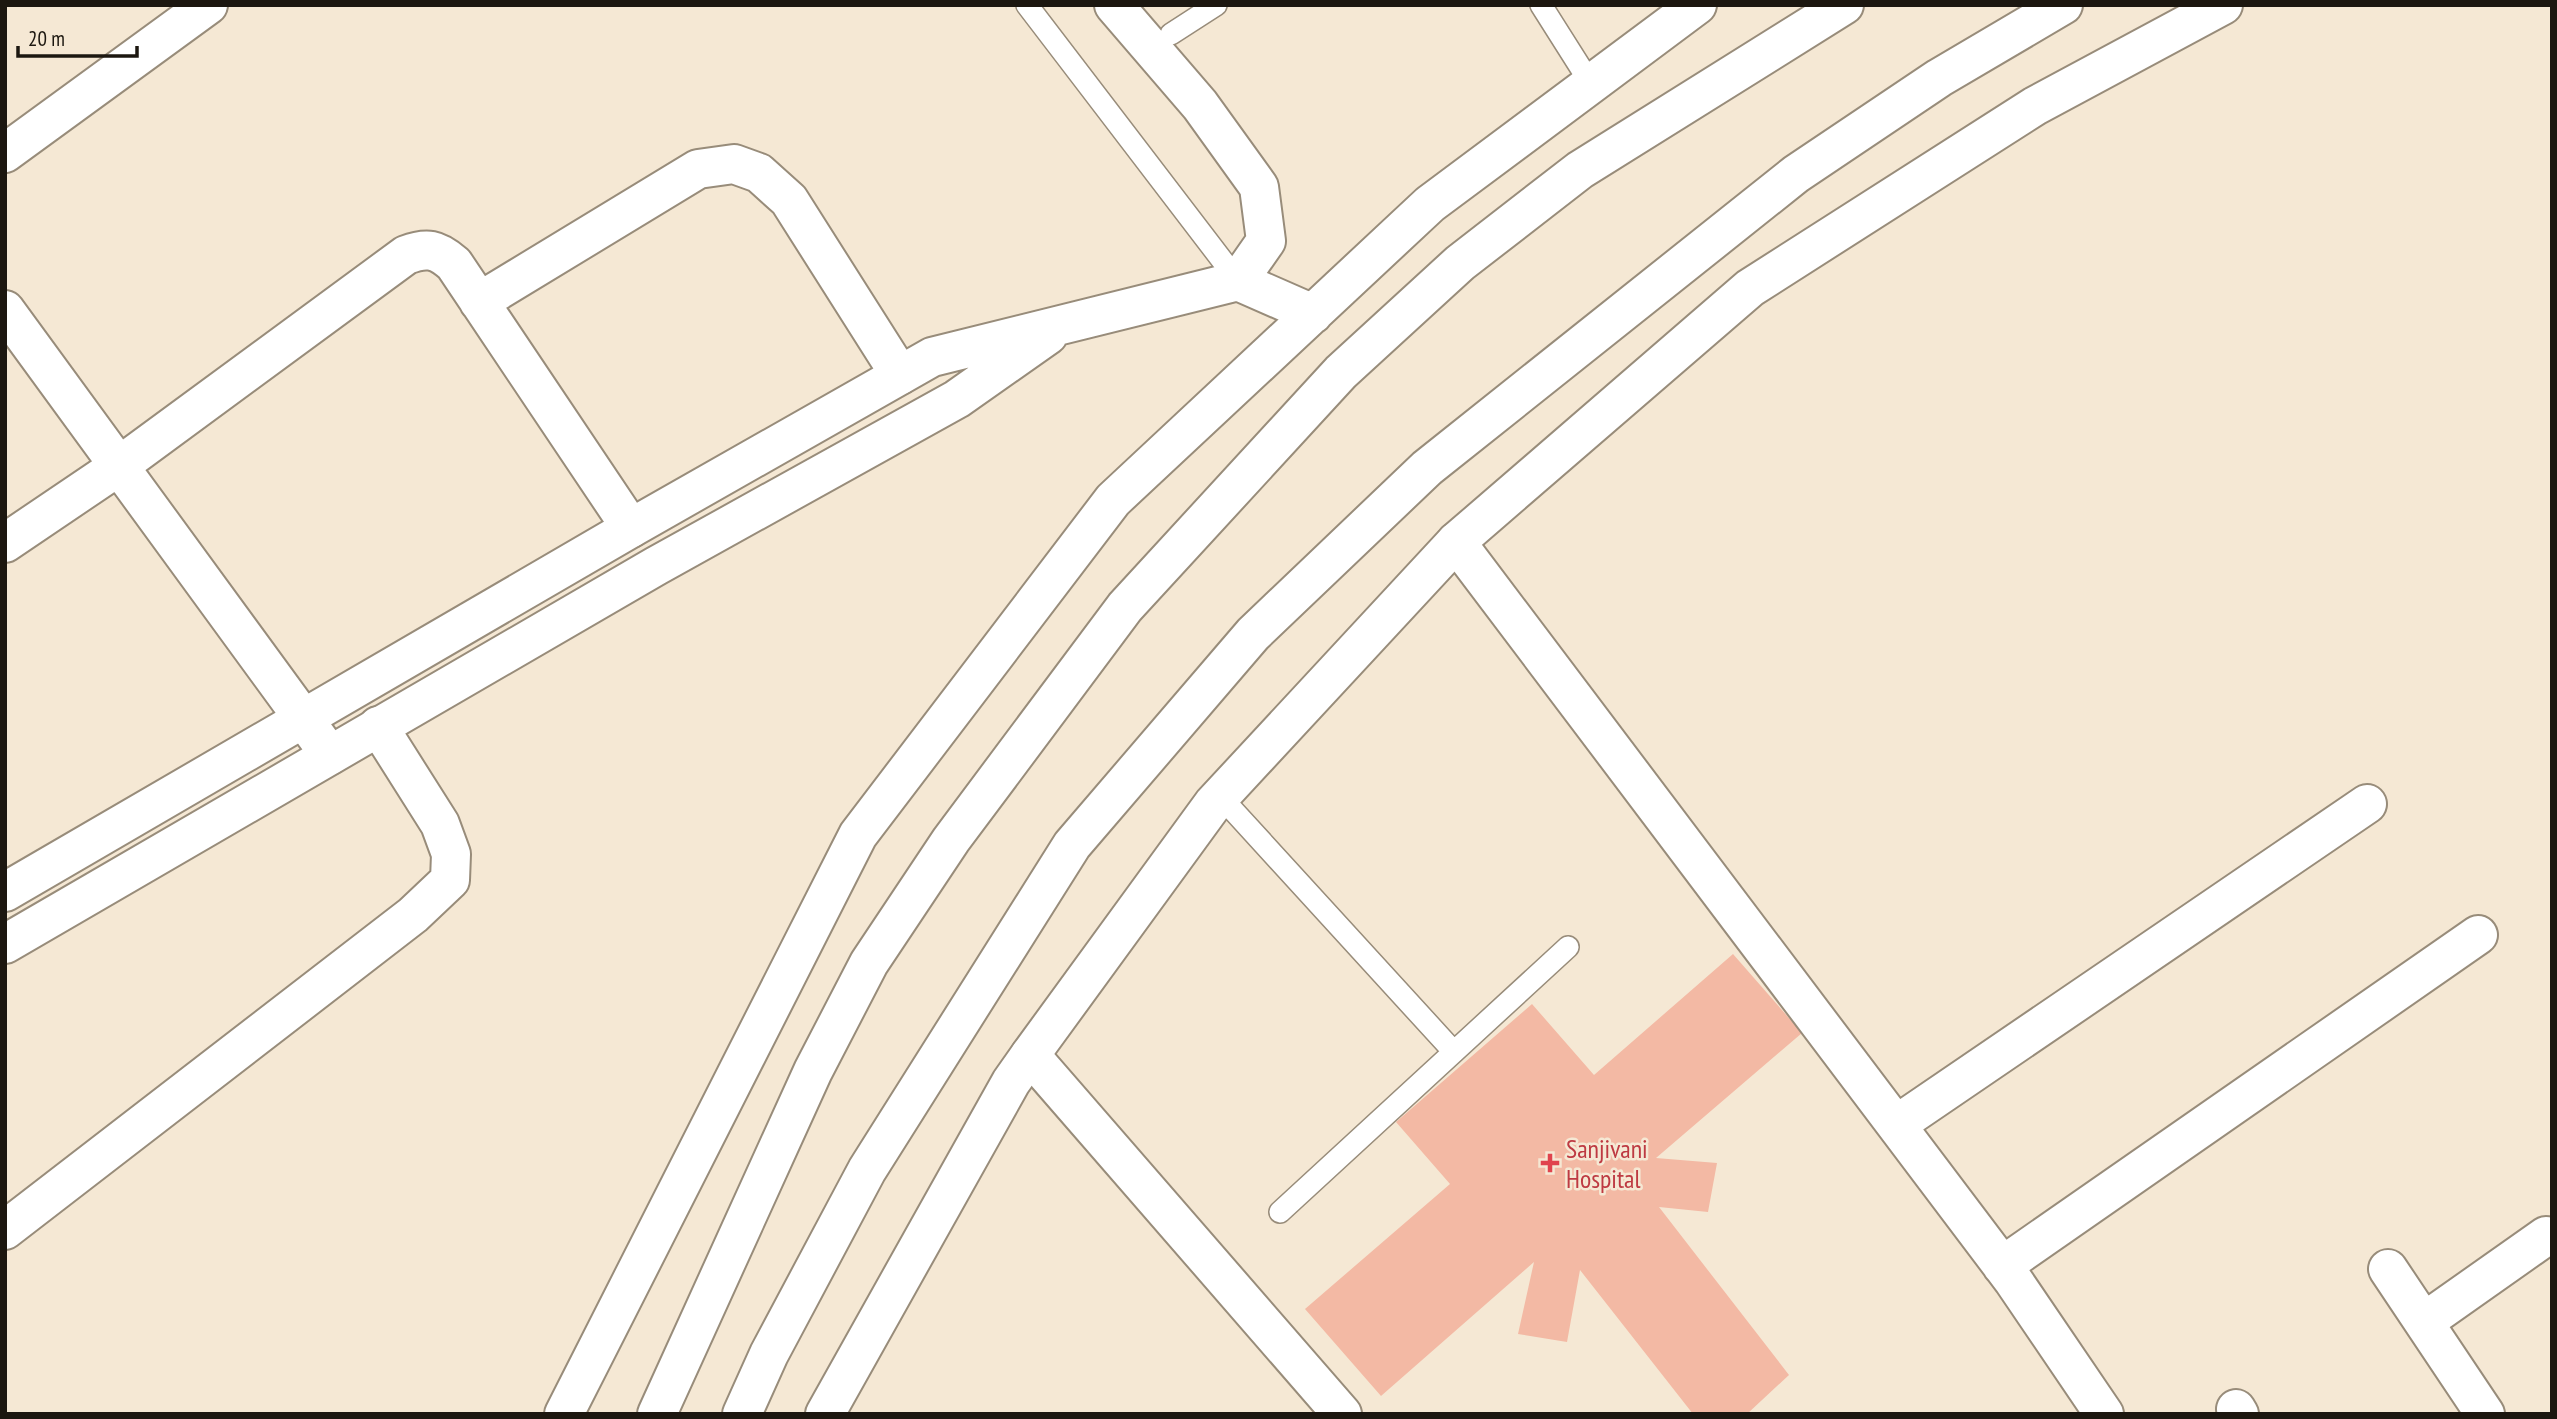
<svg xmlns="http://www.w3.org/2000/svg" width="2557" height="1419" viewBox="0 0 2557 1419" font-family="'PT Sans Narrow',sans-serif">
<style>
.building{fill:#f3b9a4}
.lines{fill:none;stroke-linecap:round;stroke-linejoin:round}
.service-casing{stroke:#988c7a;stroke-width:24}
.minor-casing{stroke:#988c7a;stroke-width:42}
.tertiary-casing{stroke:#988c7a;stroke-width:42}
.trunk-casing{stroke:#988c7a;stroke-width:42}
.service{stroke:#fff;stroke-width:21}
.minor{stroke:#fff;stroke-width:38}
.tertiary{stroke:#fff;stroke-width:38}
.trunk{stroke:#fff;stroke-width:38}
.health-dot{fill:#e0444e;stroke:#f5e8d4;stroke-width:2.5}
.labels{text-anchor:middle;dominant-baseline:central;stroke-width:5;stroke-linejoin:round;paint-order:stroke}
.health-label{font-size:26px;fill:#be3a42;stroke:#f5e8d4;text-anchor:start}
</style>
<rect width="100%" height="100%" fill="#f5e8d4"/>
<path class="building" d="M1733,954L1802,1033L1656,1158L1717,1163L1708,1212L1659,1207L1789,1375L1747,1414H1693L1580,1270L1567,1342L1518,1334L1534,1262L1381,1396L1305,1309L1450,1184L1396,1122L1532,1004L1594,1075Z"/>
<g class="lines">
<g class="service-casing">
<path id="service" d="M1027,5L1238,281
M1541,5L1591,84
M1171,34L1216,5
M1220,796L1454,1052
M1280,1212L1568,947"/>
</g>
<g class="minor-casing">
<path id="minor" d="M1114,5L1200,105L1259,187L1266,241L1238,281
M5,153L208,5
M479,302L698,169L734,164L759,173L789,200L900,375
M5,310L330,755
M1456,542L2013,1280L2104,1414
M5,543L119,466L406,255C427,247 437,249 454,264L631,528
M1030,1055L1342,1414
M1896,1125L2367,804
M5,1230L413,915L450,880L451,854L440,824L378,726
M2002,1266L2478,935
M2388,1269L2485,1414
M2424,1322L2546,1236
M2236,1409L2239,1414"/>
</g>
<g class="tertiary-casing">
<path id="tertiary" d="M5,892L631,528L932,357L1238,281L1313,314
M5,944L656,566L957,399L1048,335
M564,1414L858,835L1113,500L1430,204L1697,5
M825,1414L1011,1082L1030,1055L1213,804L1456,542L1750,288L2035,106L2223,5"/>
</g>
<g class="trunk-casing">
<path id="trunk" d="M657,1414L813,1071L869,963L951,840L1125,607L1341,372L1460,263L1580,170L1844,5
M742,1414L769,1354L867,1170L1072,845L1253,634L1427,468L1796,174L1939,78L2063,5"/>
</g>
<use href="#service" class="service"/>
<use href="#minor" class="minor"/>
<use href="#tertiary" class="tertiary"/>
<use href="#trunk" class="trunk"/>
</g>
<path class="health-dot" d="M1546.5 1152.5h7v7h7v7h-7v7h-7v-7h-7v-7h7z"/>
<g class="labels">
<g class="health-label">
<text x="1566" y="1148">Sanjivani<tspan x="1566" dy="30">Hospital</tspan></text>
</g>
</g>
<rect width="2557" height="1419" fill="none" stroke="#1c1710" stroke-width="14"/>
<path d="M18 46v10h119v-10" fill="none" stroke="#1c1710" stroke-width="3.5"/>
<text x="28" y="46" font-size="21" fill="#1c1710" stroke="#f5e8d4" stroke-width="5" paint-order="stroke">20 m</text>
</svg>
